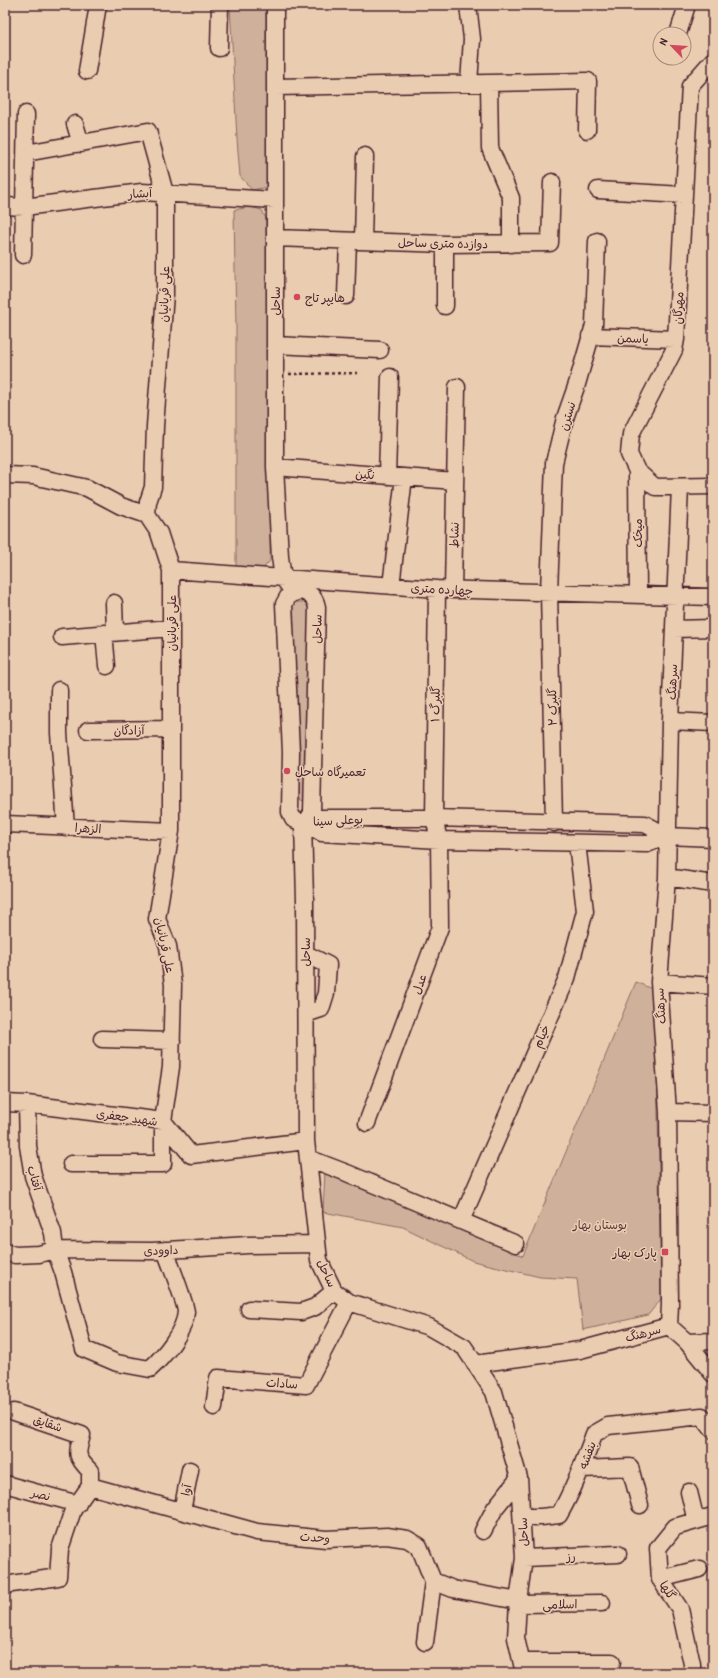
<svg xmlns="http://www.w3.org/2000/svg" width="718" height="1678" viewBox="0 0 718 1678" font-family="'Patrick Hand','Playpen Sans Arabic',sans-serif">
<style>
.green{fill:#cfb19b;stroke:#8c6863}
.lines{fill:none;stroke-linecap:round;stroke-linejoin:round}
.minor-casing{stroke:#4a1f2b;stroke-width:19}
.path{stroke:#4a1f2b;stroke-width:2.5;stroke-dasharray:3 3;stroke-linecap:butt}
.minor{stroke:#eacdb1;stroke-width:16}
.poi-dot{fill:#d1495b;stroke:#eacdb1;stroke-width:1.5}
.labels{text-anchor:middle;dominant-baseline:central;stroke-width:3;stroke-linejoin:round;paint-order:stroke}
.street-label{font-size:12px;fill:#4a1f2b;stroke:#eacdb1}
.poi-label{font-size:12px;fill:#4a1f2b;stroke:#eacdb1;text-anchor:start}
.park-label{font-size:12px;fill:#5e353c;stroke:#eacdb1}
</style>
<rect width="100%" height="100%" fill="#eacdb1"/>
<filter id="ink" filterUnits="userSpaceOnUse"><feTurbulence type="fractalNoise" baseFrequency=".025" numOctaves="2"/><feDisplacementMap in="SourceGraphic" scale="8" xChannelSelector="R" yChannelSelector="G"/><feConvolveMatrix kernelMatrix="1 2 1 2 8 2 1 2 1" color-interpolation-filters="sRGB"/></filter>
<g filter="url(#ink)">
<path class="green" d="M230,5H266L267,187L252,190L240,176L237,139Z
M250,207L262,210L266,219C267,333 272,447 270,561L257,574L236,573V329L234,210Z
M295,602H304L312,608L308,800L304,802L300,799L297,759L290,607Z
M636,982L656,991L661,1299L648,1315L583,1330L577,1279L540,1277L473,1261L403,1227L323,1212L325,1171L523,1256Z"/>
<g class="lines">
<g class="minor-casing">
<path id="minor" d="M275,5V467L280,557L283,578L294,593
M468,5L472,39L469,83
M678,34L687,5
M219,48L220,5
M713,60L690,86L676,339L674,350L631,434L629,454L637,471L655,487L713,486
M87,71L98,5
M489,83L490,148L511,198V244
M275,87L588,81L587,130
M75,124L81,144
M26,153L148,131L165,193V294L155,426L153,487L148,502L147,515L159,533L171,570V831L157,919L168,946L173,985L171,1067L163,1121V1164H71
M598,190L683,195
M5,206L24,207L142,192L275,200
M275,238L445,244L550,243L552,182
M363,241L365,156
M445,244V306
M23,255L26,114
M346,296L348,241
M590,336L676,339
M275,345L380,350
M275,467L455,481
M637,471L638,595
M5,475L33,476L87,488L121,506L147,515
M387,476L390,377
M171,570L437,589L713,597
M391,586L404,477
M453,590L457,387
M299,591C309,592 315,597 317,607L312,813L307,821L300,822L293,819L290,812L291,752L284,604L289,595Z
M114,603L115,632
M674,629L713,628
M104,633L107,666
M62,637L171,628
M59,690V733L66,827
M670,721L713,723
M88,730L171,729
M303,822L305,900L306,1141L319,1260L334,1291L349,1302L429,1327L464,1347L494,1392L519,1478L524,1558L518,1601L516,1638L524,1673
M303,822L322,833L439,840L647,844L667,836L713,838
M303,822L321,818H434L645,824L667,836
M554,823L549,592L554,463L565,418L577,384L594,325L597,241
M5,824L171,831
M667,877L713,884
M306,954L328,965L326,993L321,1009L306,1014
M659,982L713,986
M102,1039L172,1041
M5,1103L27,1104L163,1121L191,1155L306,1141
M27,1104L28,1146L33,1176L53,1233L55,1250L63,1272L84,1349L117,1363L150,1369C164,1356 185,1331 186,1312C186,1304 169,1261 165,1250
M668,1112L713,1113
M367,1123L440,927L439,840L434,818L437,589
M308,1158L347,1173L516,1244
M461,1221L567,978L585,911L577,843
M5,1252L15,1255L39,1254L55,1250L152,1251L248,1245L317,1244
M249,1309L301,1312L315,1307L334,1291
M669,1326L687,1342L713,1374
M687,1342L713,1341
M475,1364L580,1350L669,1326L670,1304L668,1112L659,982L667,877L670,721L680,487
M214,1407L218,1378L306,1385L349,1302
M582,1469L630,1467L640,1505
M5,1484L78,1504
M90,1486L257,1532L326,1539L387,1536L407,1539L419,1546L433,1581L453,1589L518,1601
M689,1492L696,1521
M182,1511L190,1470
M522,1517H541L559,1515C574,1489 584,1462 594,1434L608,1426L702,1416L713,1430
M483,1531L495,1508L519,1478
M524,1558L618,1554
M660,1579L699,1569
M5,1585L58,1577L60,1549L73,1510L90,1486V1471C75,1456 77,1454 82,1435L14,1412
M517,1604L602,1603
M425,1642L433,1581
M522,1662H612
M692,1673V1664L680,1609L660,1579L658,1548L675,1527L713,1516"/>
</g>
<path class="path" d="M289,374L361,373"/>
<use href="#minor" class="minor"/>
</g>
</g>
<g class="poi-dot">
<circle cx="297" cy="297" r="4"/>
<circle cx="287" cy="771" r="4"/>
<rect x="661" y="1248" width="8" height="8" rx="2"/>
</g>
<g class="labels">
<g class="street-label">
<text transform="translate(140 193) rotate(-3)">آبشار</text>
<text transform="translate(443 243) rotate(1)">دوازده متری ساحل</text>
<text transform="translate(164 294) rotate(-88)">علی قربانیان</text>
<text transform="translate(275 301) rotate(-90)">ساحل</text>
<text transform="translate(678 308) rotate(-87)">مهرگان</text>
<text transform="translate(633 338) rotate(2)">یاسمن</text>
<text transform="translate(567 416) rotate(-73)">نسترن</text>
<text transform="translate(365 474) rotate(5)">نگین</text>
<text transform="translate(637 533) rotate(-90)">میخک</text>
<text transform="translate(454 535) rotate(-89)">نشاط</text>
<text transform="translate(442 589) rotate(3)">چهارده متری</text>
<text transform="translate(171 623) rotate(-90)">علی قربانیان</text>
<text transform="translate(317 629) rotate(-89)">ساحل</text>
<text transform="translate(672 682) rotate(-88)">سرهنگ</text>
<text transform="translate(435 704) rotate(-89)">گلبرگ ۱</text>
<text transform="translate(552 707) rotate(-91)">گلبرک ۲</text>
<text transform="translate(129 730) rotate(-1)">آزادگان</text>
<text transform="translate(338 820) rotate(-3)">بوعلی سینا</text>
<text transform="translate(88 828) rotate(3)">الزهرا</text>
<text transform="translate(165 945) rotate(78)">علی قربانیان</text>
<text transform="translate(305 952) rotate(-90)">ساحل</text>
<text transform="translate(419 984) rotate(-70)">عدل</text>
<text transform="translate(660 1006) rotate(-94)">سرهنگ</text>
<text transform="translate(541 1036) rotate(-66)">خیام</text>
<text transform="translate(127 1117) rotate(8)">شهید جعفری</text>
<text transform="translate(35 1178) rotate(74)">آفتاب</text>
<text transform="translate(161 1250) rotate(-2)">داوودی</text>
<text transform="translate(327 1273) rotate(65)">ساحل</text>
<text transform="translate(643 1333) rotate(-15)">سرهنگ</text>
<text transform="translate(282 1383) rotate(4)">سادات</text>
<text transform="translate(48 1423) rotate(19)">شقایق</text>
<text transform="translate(587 1455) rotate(-70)">بنفشه</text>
<text transform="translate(186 1490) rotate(-78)">آوا</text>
<text transform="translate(41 1494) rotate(15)">نصر</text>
<text transform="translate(523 1532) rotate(-93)">ساحل</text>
<text transform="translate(315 1537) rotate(4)">وحدت</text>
<text transform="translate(571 1556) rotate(-2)">رز</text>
<text transform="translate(668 1590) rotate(58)">گلها</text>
<text transform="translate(560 1604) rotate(-1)">اسلامی</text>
</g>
<g class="poi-label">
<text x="305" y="297">هایپر تاج</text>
<text x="295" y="771">تعمیرگاه ساحل</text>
<text x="657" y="1252" text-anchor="end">پارک بهار</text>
</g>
<g class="park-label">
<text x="600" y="1224">بوستان بهار</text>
</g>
</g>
<rect width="718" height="1678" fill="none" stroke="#eacdb1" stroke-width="20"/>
<rect x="10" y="10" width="698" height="1658" fill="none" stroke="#4a1f2b" stroke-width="1.5" filter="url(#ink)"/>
<g transform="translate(672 46) rotate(295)"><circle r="19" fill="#eacdb1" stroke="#aa877b"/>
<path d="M0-3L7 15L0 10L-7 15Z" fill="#d1495b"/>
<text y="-6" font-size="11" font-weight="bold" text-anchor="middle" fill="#4a1f2b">N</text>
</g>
</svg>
